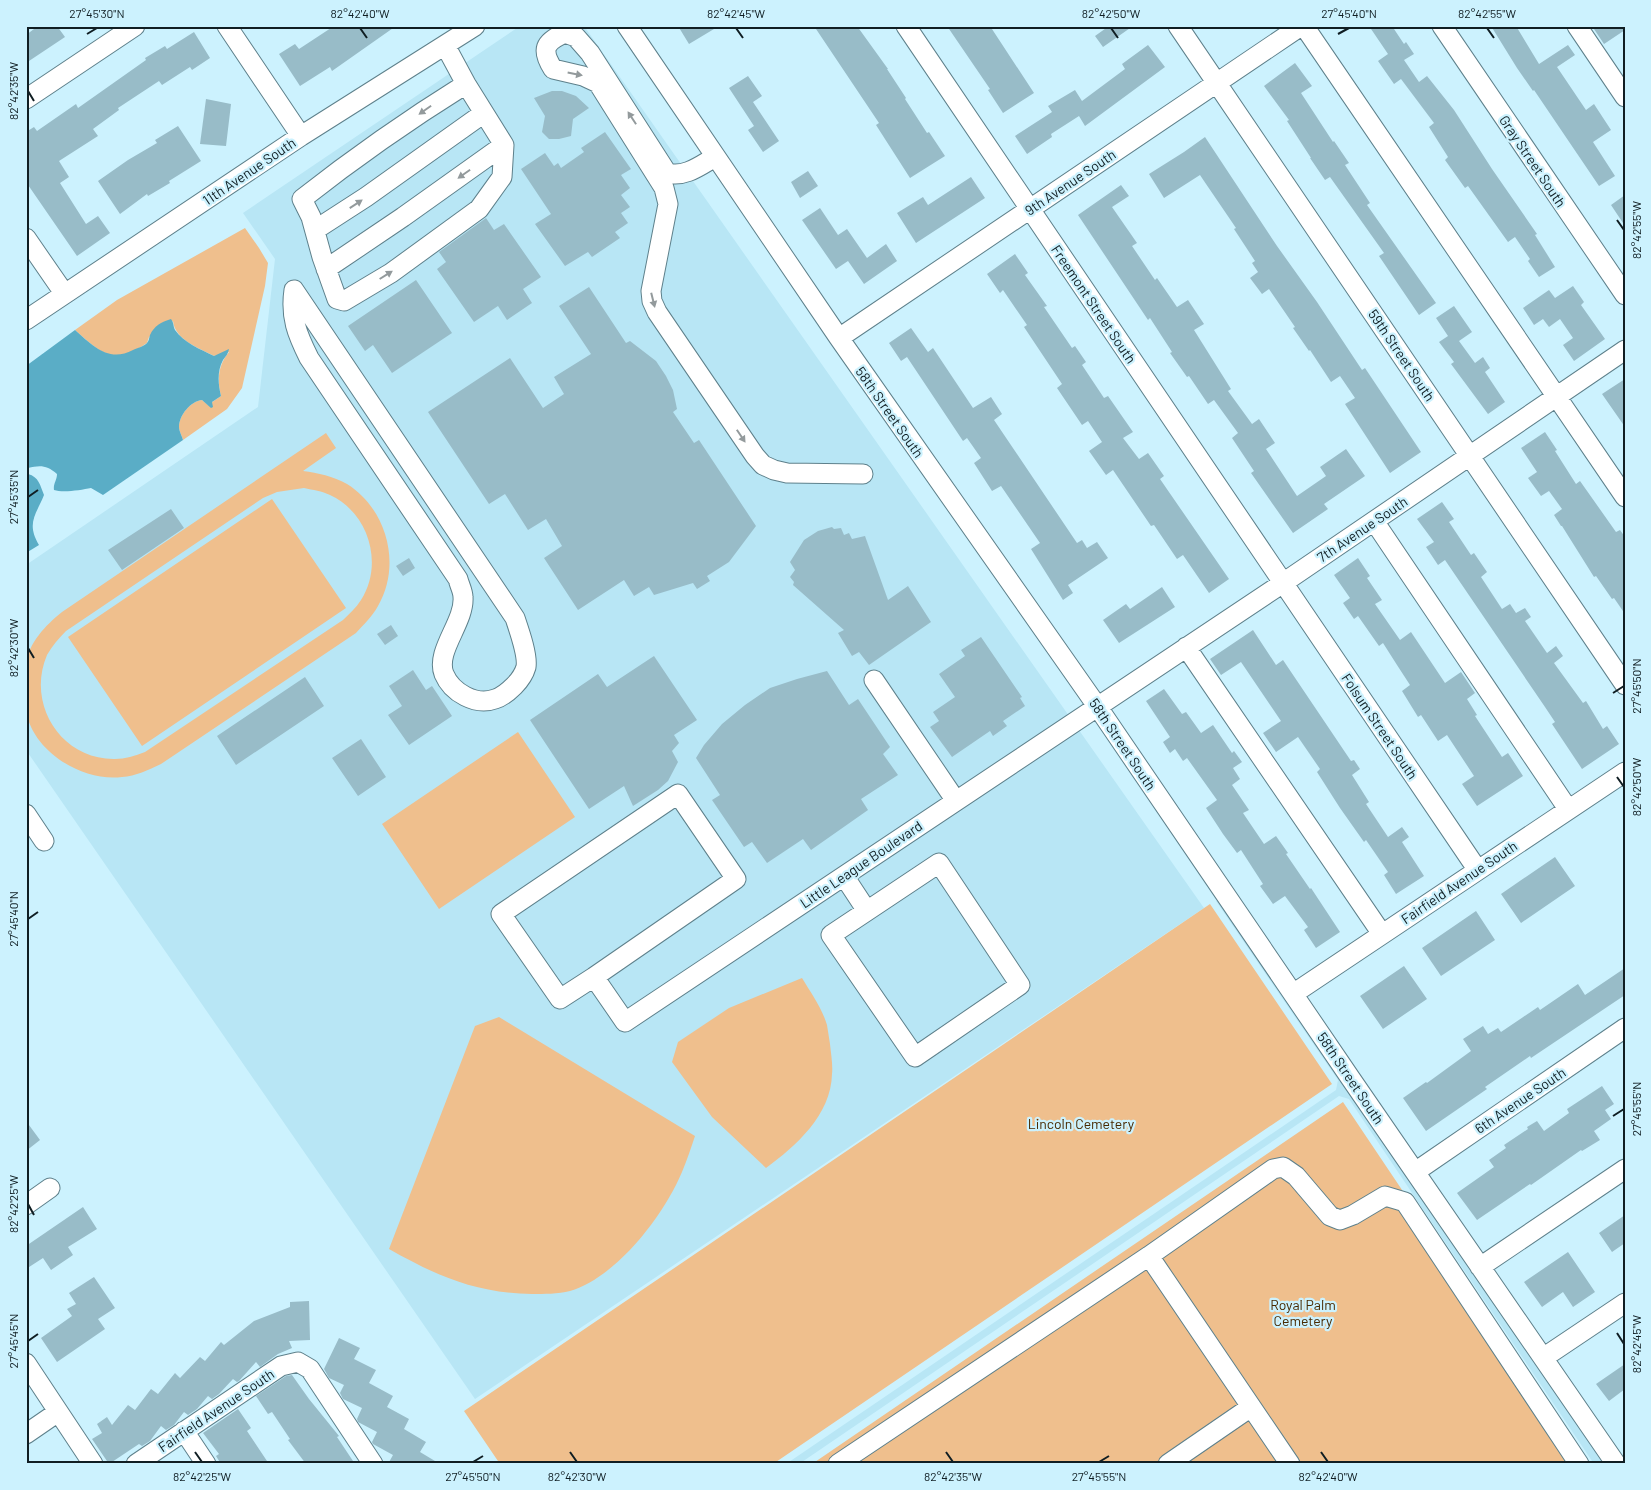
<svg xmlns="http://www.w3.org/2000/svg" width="1651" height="1490" viewBox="0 0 1651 1490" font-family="Barlow,sans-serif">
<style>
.built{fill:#b8e6f5}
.green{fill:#efbf8d;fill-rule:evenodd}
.water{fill:#5aadc6}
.building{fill:#98bcc8}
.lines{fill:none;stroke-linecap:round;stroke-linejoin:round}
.minor-casing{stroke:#5e808b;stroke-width:21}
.minor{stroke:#fff;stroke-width:19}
.oneway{fill:#939a9c}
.ticks{fill:none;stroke:#101e23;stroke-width:2}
.labels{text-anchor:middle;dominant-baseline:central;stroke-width:4.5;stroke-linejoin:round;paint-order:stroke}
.street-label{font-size:14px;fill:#101e23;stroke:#ccf2fe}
.park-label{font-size:14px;fill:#482900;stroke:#ccf2fe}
.neatline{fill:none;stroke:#101e23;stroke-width:2}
.ticks-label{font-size:12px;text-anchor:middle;fill:#101e23}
</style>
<rect width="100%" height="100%" fill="#ccf2fe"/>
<path class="built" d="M520,26H584L1204,908L475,1399L26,750V565L258,407L275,259L243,213Z
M1219,899L1606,1464H1594L1349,1099L1339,1096L799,1464H786L1336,1090L1338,1080L1216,901Z"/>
<path class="green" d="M245,228L259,248L268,263L265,286L242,388L227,409L183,440C182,436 179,431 179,427C179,415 191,401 202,400L208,405L221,396C217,380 218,365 229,352L214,356C199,348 175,340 173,321L149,337L147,343C141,347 133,352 126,354C106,361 89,342 75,330L117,300Z
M326,433L336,448L303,471C318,473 333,476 347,484C387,509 402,565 378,606C372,617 364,624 356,633L161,764C148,770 136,776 122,777C83,782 33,752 26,711C25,704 26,695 26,688C26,680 25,672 26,665C28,643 46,625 62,612ZM304,488C313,490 322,491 330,495C369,513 384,564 361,600C356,608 349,614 343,620L145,752C135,756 125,759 115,759C61,760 26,704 47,655C52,646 59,638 66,631L263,498L277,492Z
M272,499L346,608L142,746L68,637Z
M518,732L575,817L439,909L382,824Z
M1210,904L1332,1084L773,1464H500L464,1411Z
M802,978C811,993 822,1008 827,1025C828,1031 829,1038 830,1044C831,1054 833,1065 832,1074C831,1115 796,1146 766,1168L712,1117L672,1062L678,1042L729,1008Z
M499,1017L695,1136C691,1148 687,1160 682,1172C664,1215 617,1277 570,1291C558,1294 544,1294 532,1294C475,1293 437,1276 389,1249L475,1026Z
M1343,1102L1586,1464H812Z"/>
<path class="water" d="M171,319C174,323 173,326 175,330C184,343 200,349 214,356L229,349C228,354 226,356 223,360C217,371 218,384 221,396L212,402L213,407L211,408L202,400C191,401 179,415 179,427C179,431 182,436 183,440L103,495L91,488C81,490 63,493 54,490C53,484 57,480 57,474C47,465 40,465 28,468V474C39,477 40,485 44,495C36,515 26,523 39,545L26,553V366L75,330C93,346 109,363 133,350C137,348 145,346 147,343C149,341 149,338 150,335C154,326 161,322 171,319Z"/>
<path class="building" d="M38,26H57L65,37L26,63V35Z
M334,26H396L332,71L330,67L300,86L279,54L295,44L299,49Z
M678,26H719L689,44Z
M814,26H857L888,69H887L906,98L905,99L927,133L929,132L945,156L910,178L876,125L879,123Z
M947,26H990L1034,93L1003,113L988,90L990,89Z
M1109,26H1133L1103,47L1095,36Z
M1369,26H1392L1404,44L1406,42L1414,54L1404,60L1419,82L1427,76L1454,110L1492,169L1537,234L1535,235L1555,267L1539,277L1528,261L1530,259L1515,237L1508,242L1468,186L1465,188L1445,160L1448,157L1429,127L1434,123L1401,79L1394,84L1378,61L1388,54Z
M1491,26H1516L1539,64L1568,45L1575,55L1557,67L1586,110L1594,104L1611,130L1593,142L1615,176L1599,186L1534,90L1533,91L1517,68Z
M1592,26H1625V30L1604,44Z
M194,32L210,58L192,70L190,67L162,85L159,81L118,108L119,110L93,129L98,136L59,161L69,177L60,183L86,224L98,216L110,233L77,256L26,182V132L34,127L37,131L76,104L78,108L146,60L145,58L165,46L167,49Z
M1148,45L1165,67L1085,126L1079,116L1051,134L1052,137L1027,154L1015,136L1052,112L1048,106L1075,90L1082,101L1125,69L1122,64Z
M1295,63L1312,86L1301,93L1333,142L1334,141L1349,163L1345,165L1370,203L1367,205L1436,303L1419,315L1379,256L1384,253L1330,177L1325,180L1310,158H1311L1287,121L1289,120L1264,86Z
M748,76L762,96L753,102L779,141L763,152L748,130L754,126L729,88Z
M552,91H562L576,96L589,108L573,119L571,136L559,139H549L542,132L545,116L534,98Z
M206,99L231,104L226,146L200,144Z
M178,126L201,161L169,181L170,183L148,196L147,194L120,214L98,181L128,160L157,143L155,140Z
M605,132L631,169L621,175L630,188L621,195L630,207L621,213L628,223L615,232L620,238L592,257L588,252L565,266L535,224L551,214L521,169L545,153L554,166L558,163L561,168L584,152L581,148Z
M1205,137L1277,246L1317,302L1362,370L1365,368L1421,452L1390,473L1345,404L1355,398L1340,376L1331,382L1310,350L1309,351L1293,328L1295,327L1269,289L1262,294L1250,278L1258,272L1252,263L1255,261L1234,229L1236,228L1204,181L1200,175L1164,198L1149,174L1184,152Z
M808,171L818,186L800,198L791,182Z
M971,177L985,198L916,243L897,213L923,197L928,205Z
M1121,185L1129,196L1112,207L1137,243L1132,246L1155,280L1157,278L1177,307L1188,300L1204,324L1194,330L1231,389L1228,391L1252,424L1259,419L1275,443L1266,449L1297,496L1326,476L1320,467L1346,449L1365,476L1324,504L1328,509L1293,533L1251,473L1254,471L1232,438L1238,433L1214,400L1208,404L1189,376L1187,377L1170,353L1172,352L1150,318L1148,320L1078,215Z
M1625,195V226L1611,205Z
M820,208L838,235L847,229L867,258L886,244L897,261L864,284L848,261L836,269L802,220Z
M486,218L494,230L504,224L541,277L523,289L532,303L507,320L498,306L474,322L437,269L446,262L439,252Z
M1015,254L1028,273L1025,275L1047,306L1044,307L1072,348L1075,346L1086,362L1082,365L1104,398L1108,396L1133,432L1123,438L1139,459L1148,453L1164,476L1160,479L1229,579L1209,593L1183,555L1177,559L1154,525L1151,526L1113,470L1106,475L1089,451L1102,442L1088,421L1082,425L1057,388L1062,384L1024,327L1027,325L1003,290L1000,293L987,274Z
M416,280L452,333L392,373L373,345L365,351L348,326Z
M1573,286L1584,302L1581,305L1605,339L1574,361L1563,345L1573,338L1560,319L1549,327L1543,319L1534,325L1523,308L1549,290L1555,298Z
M589,287L626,343L630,341L656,361L666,376L673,390L677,409L673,412L694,443L699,440L756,526L729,562L707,576L710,581L697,589L693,583L654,595L649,587L634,596L624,580L578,610L544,558L562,546L546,519L528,530L505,494L489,504L428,412L510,358L543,408L564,394L554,377L591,354L559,306Z
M1454,306L1472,332L1459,341L1475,363L1483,357L1490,368L1485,372L1505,402L1488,414L1451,364L1454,362L1439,342L1448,336L1436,318Z
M911,328L928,352L933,348L973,408L991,397L1002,414L994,420L1077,543L1082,540L1087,548L1097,542L1108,558L1068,585L1073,593L1063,600L1031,549L1040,543L1001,486L992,491L974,463L981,458L967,438L963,441L907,357L901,361L889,343Z
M1625,379V427L1602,394Z
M1545,432L1557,450L1555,451L1576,484L1580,481L1616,532L1620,530L1625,537V614L1614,598L1612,599L1596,576L1594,577L1562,526H1561L1554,515L1562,509L1549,491L1541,496L1528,478L1537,472L1521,448Z
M1442,502L1454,519L1449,522L1471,555L1474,553L1487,572L1481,577L1502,609L1510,604L1516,613L1525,608L1531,617L1525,621L1547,653L1556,646L1563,656L1554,663L1583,703L1586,701L1603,729L1607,726L1619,744L1582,769L1552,724L1555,722L1545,707L1445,560L1438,565L1426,547L1434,542L1417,519Z
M171,509L184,528L122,570L108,550Z
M832,527L834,529L841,528L844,535L849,533L852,539L865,536L888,600L908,586L931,622L869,665L859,652L852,656L838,633L844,630L793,585L794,582L790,577L795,570L790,562L804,540L818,531Z
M409,558L415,568L403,576L396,566Z
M1358,558L1370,576L1367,578L1382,600L1375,604L1400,640L1411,632L1445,683L1461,672L1475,693L1467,699L1477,715L1475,716L1502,757L1508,753L1523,776L1477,806L1462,784L1474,776L1447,735L1438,741L1421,715L1418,717L1402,691L1410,685L1397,665L1383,643L1379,646L1358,616L1354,619L1343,603L1350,598L1334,575Z
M1162,587L1175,607L1119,643L1103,620L1126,604L1130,609Z
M391,625L398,636L385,645L377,634Z
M1253,630L1276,665L1283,660L1351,761L1354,760L1360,769L1352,775L1369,802L1366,804L1388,837L1402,827L1409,837L1402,842L1424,876L1396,894L1384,875L1388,872L1366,840L1364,842L1340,808L1317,772L1320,769L1298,737L1276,752L1263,733L1281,721L1241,662L1221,675L1210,659Z
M981,637L1022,697L1020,698L1025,706L1003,721L1007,726L993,736L990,731L952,757L930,727L939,721L933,712L955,697L939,674L965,656L961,650Z
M654,656L697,720L674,735L679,743L672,751L678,762L668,781L658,790L633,806L624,786L589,809L530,720L598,674L607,687Z
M413,670L426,690L432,686L452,716L409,745L388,715L402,706L389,686Z
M827,671L849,705L858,699L890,747L883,754L898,775L861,799L868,810L811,850L803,839L767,863L752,842L744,847L712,800L720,795L696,758L704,745L722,724L745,705L770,688L797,679Z
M305,677L324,706L236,765L217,736Z
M1164,689L1182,714L1186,712L1201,733L1213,725L1232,753L1234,751L1242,762L1233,768L1240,779L1232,785L1249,810L1243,813L1264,844L1276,836L1288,853L1286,854L1310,889L1311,888L1340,932L1316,948L1304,930L1308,927L1285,896L1273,904L1260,886L1263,884L1241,850L1237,853L1223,834L1206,808L1217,800L1187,758L1183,761L1175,749L1170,753L1163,742L1170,737L1146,701Z
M361,739L386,777L358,796L332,758Z
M1555,857L1575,886L1521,923L1501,894Z
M1476,911L1495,940L1441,976L1422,948Z
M1404,966L1427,999L1383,1029L1360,996Z
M1625,968V995L1531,1058L1530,1056L1485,1087L1487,1089L1426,1131L1403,1098L1426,1082L1427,1083L1471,1051L1463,1039L1483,1026L1488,1034L1498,1028L1501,1032L1538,1007L1540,1010L1578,984L1585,995Z
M1602,1086L1614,1104L1605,1110L1611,1119L1594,1131L1600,1140L1582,1151L1581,1150L1531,1185L1530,1184L1477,1220L1457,1193L1494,1167L1489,1160L1506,1148L1504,1145L1528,1129L1527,1127L1537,1121L1544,1131L1569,1113L1567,1109Z
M26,1121L40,1140L26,1151Z
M83,1207L97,1229L68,1247L73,1255L51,1270L43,1258L26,1269V1246Z
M1625,1215V1243L1612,1252L1599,1233Z
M1568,1252L1595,1292L1573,1307L1563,1292L1542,1307L1524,1282Z
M94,1277L115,1308L98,1319L105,1329L57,1362L41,1338L72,1316L67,1309L76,1304L69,1293Z
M309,1301L310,1340L289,1341L292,1348L278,1354L260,1367L256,1362L239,1381L237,1382L233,1379L219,1394L212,1399L208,1396L197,1409L188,1415L184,1412L174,1425L166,1430L161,1426L150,1441L142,1446L139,1444L109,1464L92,1439L102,1433L97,1424L107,1417L112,1425L128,1405L135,1410L151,1389L158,1394L175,1373L180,1378L200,1357L205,1361L221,1342L224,1345L254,1321L290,1307V1302Z
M339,1338L360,1348L354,1359L376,1370L369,1383L393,1396L387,1407L409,1419L404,1429L426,1442L420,1452L440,1464H388L393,1455L373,1444L372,1442L377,1432L358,1422L357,1419L362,1408L343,1399L340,1393L344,1385L329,1378L324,1369Z
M1625,1364V1389L1609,1401L1596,1384Z
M292,1375L309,1399L339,1436L337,1437L355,1464H306L288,1440L290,1439L272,1412L268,1414L256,1396L286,1376Z
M238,1409L251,1428L247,1431L269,1464H221L216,1456L219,1454L203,1433Z"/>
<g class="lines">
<g class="minor-casing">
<path id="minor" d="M227,26L301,136
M627,26L839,338L1097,706L1351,1079L1616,1464
M906,26L1477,869
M1178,26L1625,685
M1304,26L1625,497
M1442,26L1625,295
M1577,26L1625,97
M445,45L466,84L504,145L502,177L479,209L391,273L344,301L337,299L322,257L311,217L302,199C354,158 410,119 466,84
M26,99L135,26
M715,157C701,165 685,178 667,173L590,53L576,37L565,33C544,42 541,50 553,69L583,76L598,83L664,188L668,204L651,291L652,301L657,312L755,456L763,465L774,470L787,473L863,474
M315,230L366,197L484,113
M26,238L64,293
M326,269L403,217L504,145
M294,290L515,618C519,630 528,655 526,667C524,674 519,681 514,686C509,691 502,697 495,699C476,706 452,693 444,674C435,651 465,622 463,597C463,591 459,584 458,579L309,358C297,334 290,317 294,290Z
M26,320L301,136L475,26
M839,338L1301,26
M1374,521L1568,809
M1186,647L1382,934
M874,680L956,801
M26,814L44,841
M939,863L1020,985L915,1057L831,935Z
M844,876L867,911
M594,977L736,879L678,794L501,914L560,999L594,977L625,1022L1283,583L1625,350
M1293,994L1625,772
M1415,1172L1625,1028
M26,1205L50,1188
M1149,1256L1290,1464
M1480,1267L1625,1169
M1543,1358L1625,1303
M26,1363L93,1464
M184,1431L206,1464
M26,1434L58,1412
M136,1464L281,1366L298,1362L310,1369L373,1464
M838,1464L1149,1256L1273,1169L1283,1167L1296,1176L1330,1216L1340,1220L1353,1215L1385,1196L1405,1202L1579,1464
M1168,1464L1251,1407"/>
</g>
<use href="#minor" class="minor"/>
</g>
<defs><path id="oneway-solid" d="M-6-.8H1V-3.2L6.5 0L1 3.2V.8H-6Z" transform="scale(1.25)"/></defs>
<g class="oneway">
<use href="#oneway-solid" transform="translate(575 74) rotate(11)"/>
<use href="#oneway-solid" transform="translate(425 110) rotate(145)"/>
<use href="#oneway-solid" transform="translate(632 118) rotate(-123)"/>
<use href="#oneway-solid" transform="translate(464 174) rotate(145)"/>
<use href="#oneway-solid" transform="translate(356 204) rotate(-33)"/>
<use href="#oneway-solid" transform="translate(386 275) rotate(-32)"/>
<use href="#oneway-solid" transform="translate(653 300) rotate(76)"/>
<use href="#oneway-solid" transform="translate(741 436) rotate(56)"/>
</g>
<path class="ticks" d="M360,28L367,38M736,28L743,38M1111,28L1118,38M1487,28L1494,38M87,34L97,28M1338,34L1349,28M28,91L34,101M1617,220L1624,230M28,497L38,490M28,648L34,658M1613,693L1624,686M1617,777L1624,787M28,919L38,912M1613,1116L1624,1109M28,1204L34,1215M1617,1333L1624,1344M28,1341L38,1334M195,1452L202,1462M570,1452L577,1462M946,1452L953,1462M1321,1452L1328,1462M473,1462L483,1456M1099,1462L1109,1456"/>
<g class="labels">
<g class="street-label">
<text transform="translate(1533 161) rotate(56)">Gray Street South</text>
<text transform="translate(249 171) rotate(-34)">11th Avenue South</text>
<text transform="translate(1070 182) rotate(-34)">9th Avenue South</text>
<text transform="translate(1094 304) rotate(56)">Freemont Street South</text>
<text transform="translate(1402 355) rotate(56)">59th Street South</text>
<text transform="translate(890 412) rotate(55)">58th Street South</text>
<text transform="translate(1362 529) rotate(-34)">7th Avenue South</text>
<text transform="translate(1380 726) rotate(56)">Folsum Street South</text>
<text transform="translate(1123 744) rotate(56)">58th Street South</text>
<text transform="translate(861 864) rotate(-34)">Little League Boulevard</text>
<text transform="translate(1459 882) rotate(-34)">Fairfield Avenue South</text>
<text transform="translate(1351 1078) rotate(56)">58th Street South</text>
<text transform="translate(1520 1100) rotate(-34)">6th Avenue South</text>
<text transform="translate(216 1410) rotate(-34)">Fairfield Avenue South</text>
</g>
<g class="park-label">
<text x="1081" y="1123">Lincoln Cemetery</text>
<text x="1303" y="1304">Royal Palm<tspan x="1303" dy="16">Cemetery</tspan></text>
</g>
</g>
<rect width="1651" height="1490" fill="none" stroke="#ccf2fe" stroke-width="55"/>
<rect x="28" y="28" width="1596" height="1434" class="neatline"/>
<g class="ticks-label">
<text x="97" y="18">27°45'30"N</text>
<text x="360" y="18">82°42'40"W</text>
<text x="736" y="18">82°42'45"W</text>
<text x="1111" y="18">82°42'50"W</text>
<text x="1349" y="18">27°45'40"N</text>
<text x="1487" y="18">82°42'55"W</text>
<text transform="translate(14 91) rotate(-90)" y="4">82°42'35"W</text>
<text transform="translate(1637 230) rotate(-90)" y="4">82°42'55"W</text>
<text transform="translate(14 497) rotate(-90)" y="4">27°45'35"N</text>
<text transform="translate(14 648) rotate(-90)" y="4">82°42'30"W</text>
<text transform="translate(1637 686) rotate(-90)" y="4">27°45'50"N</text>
<text transform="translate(1637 787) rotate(-90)" y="4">82°42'50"W</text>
<text transform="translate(14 919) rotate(-90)" y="4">27°45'40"N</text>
<text transform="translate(1637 1109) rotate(-90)" y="4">27°45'55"N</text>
<text transform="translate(14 1204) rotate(-90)" y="4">82°42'25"W</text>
<text transform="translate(14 1341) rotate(-90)" y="4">27°45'45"N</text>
<text transform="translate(1637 1344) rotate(-90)" y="4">82°42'45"W</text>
<text x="202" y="1481">82°42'25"W</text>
<text x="473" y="1481">27°45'50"N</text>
<text x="577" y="1481">82°42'30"W</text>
<text x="953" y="1481">82°42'35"W</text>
<text x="1099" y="1481">27°45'55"N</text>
<text x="1328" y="1481">82°42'40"W</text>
</g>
</svg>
